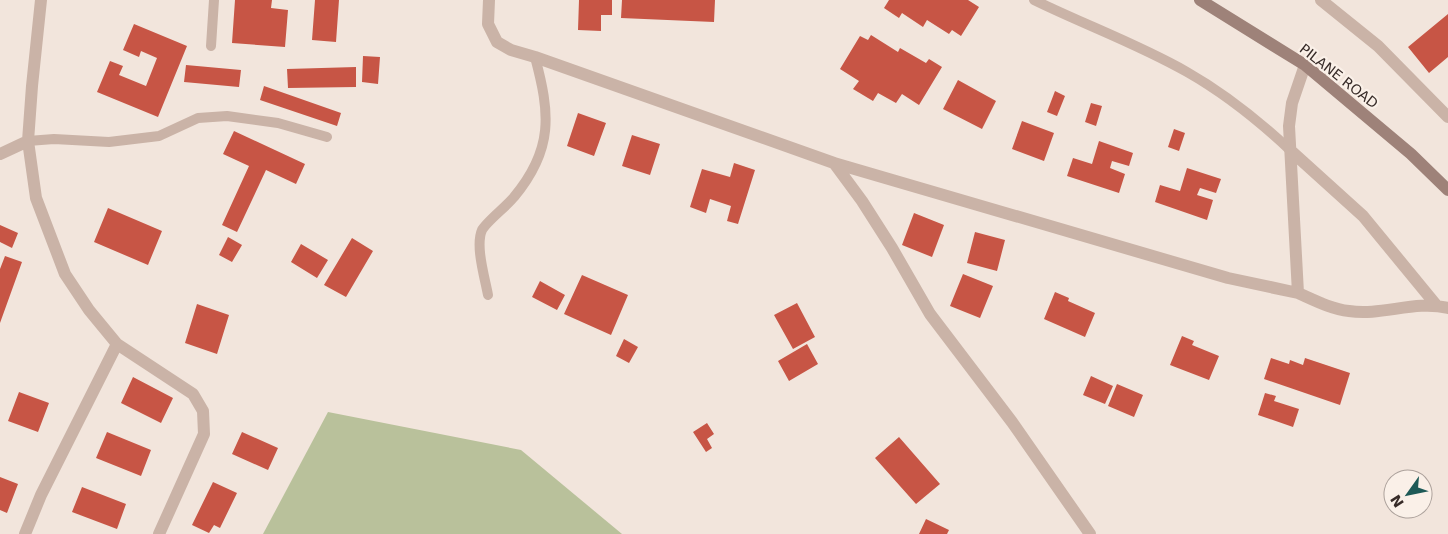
<svg xmlns="http://www.w3.org/2000/svg" width="1448" height="534" viewBox="0 0 1448 534" font-family="'DejaVu Sans',sans-serif">
<style>
.green{fill:#b9c19b}
.building{fill:#c75545}
.lines{fill:none;stroke-linecap:round;stroke-linejoin:round}
.service{stroke:#cab3a7;stroke-width:10}
.minor{stroke:#cab3a7;stroke-width:12}
.secondary{stroke:#9e8279;stroke-width:12}
.labels{text-anchor:middle;dominant-baseline:central;stroke-width:4.5;stroke-linejoin:round;paint-order:stroke}
.street-label{font-size:14px;fill:#372b28;stroke:#faf0e8}
</style>
<rect width="100%" height="100%" fill="#f2e5dc"/>
<path class="green" d="M328,412L521,450L622,534H263Z"/>
<path class="building" d="M235,0H272L271,8L288,10L285,47L232,43Z
M315,0H339L336,42L312,40Z
M579,0H612V15H601V31L578,30Z
M622,0H715L714,22L621,18Z
M889,0H968L979,7L961,36L952,30L949,34L927,20L923,27L902,13L899,18L884,8Z
M1448,14V57L1429,73L1408,47Z
M134,24L187,46L158,117L97,92L110,61L123,66L119,75L146,86L157,58L141,51L139,57L123,50Z
M871,35L898,52L900,48L926,63L929,59L942,67L919,105L902,94L896,103L878,93L873,101L853,89L859,81L840,69L860,36L868,40Z
M363,56L380,57L378,84L362,82Z
M186,65L241,70L239,87L184,82Z
M356,67V87L288,88L287,69Z
M958,80L996,101L982,129L943,109Z
M264,86L341,113L337,126L260,100Z
M1055,91L1065,96L1057,116L1047,112Z
M1091,103L1102,106L1096,126L1085,122Z
M578,113L606,123L594,156L567,146Z
M1022,121L1054,133L1044,161L1012,149Z
M1174,129L1185,133L1179,151L1168,147Z
M234,131L305,164L296,184L266,170L237,232L222,225L249,166L223,154Z
M632,135L660,144L650,175L622,166Z
M1099,141L1133,153L1129,166L1112,161L1110,168L1125,174L1119,193L1067,176L1073,158L1092,164Z
M734,163L755,170L738,224L727,221L731,206L710,199L706,213L690,207L702,169L730,177Z
M1187,168L1221,179L1216,193L1200,188L1197,195L1213,200L1207,220L1155,202L1160,185L1180,191Z
M108,208L162,231L148,265L94,242Z
M914,213L944,225L932,257L902,245Z
M0,225L18,233L12,248L0,242Z
M975,232L1005,240L997,271L967,263Z
M228,237L242,245L232,262L219,255Z
M352,238L373,251L346,297L324,285Z
M301,244L328,260L317,278L291,262Z
M5,256L22,262L0,323V269Z
M963,274L993,286L980,318L950,306Z
M582,275L628,295L611,335L564,314Z
M540,281L565,295L557,310L532,297Z
M1055,292L1069,298L1068,301L1095,313L1085,337L1044,319Z
M797,303L815,337L793,349L774,315Z
M197,304L229,315L217,354L185,343Z
M1182,336L1194,341L1192,345L1219,356L1209,380L1170,365Z
M624,339L638,347L629,363L616,356Z
M807,344L818,364L789,381L778,361Z
M1271,358L1289,364L1290,360L1303,365L1305,358L1350,373L1340,405L1264,379Z
M1091,376L1113,386L1105,404L1083,395Z
M133,377L173,398L161,423L121,403Z
M1117,384L1143,395L1134,417L1108,406Z
M19,392L49,403L38,432L8,421Z
M1265,393L1276,396L1274,401L1299,409L1293,427L1258,415Z
M707,423L714,434L707,439L712,448L706,452L693,432Z
M107,432L151,450L141,476L96,458Z
M242,432L278,448L268,470L232,454Z
M899,437L940,484L916,504L875,458Z
M0,477L18,484L7,513L0,510Z
M213,482L237,493L220,528L214,525L209,533L192,525Z
M82,487L126,504L117,529L72,512Z
M926,519L949,530L947,534H919Z"/>
<g class="lines">
<path class="service" d="M1034,0C1085,25 1138,44 1187,72C1224,93 1259,121 1290,150
M211,46L214,0
M28,141L54,139L109,142L159,136L198,118L227,116L278,123L327,137
M488,295C485,278 475,246 482,230C487,221 507,206 514,197C554,149 550,113 535,57"/>
<path class="minor" d="M41,0L32,86L28,141L36,198L65,274L89,310L117,344L193,394L203,411L204,434L159,534
M489,0L488,24L497,42L511,50L535,57L834,163L862,201L892,248L930,314L1012,422L1090,534
M1321,0L1378,46L1448,117
M1290,150L1363,216L1437,306
M0,154L28,141
M834,163L1228,278L1298,293L1289,126L1292,103L1305,65
M1298,293C1314,300 1331,309 1349,311C1382,316 1415,300 1448,308
M25,534L41,495L117,344"/>
<path class="secondary" d="M1200,0L1305,65L1411,154L1448,190"/>
</g>
<g class="labels">
<g class="street-label">
<text transform="translate(1339 76) rotate(38)">PILANE ROAD</text>
</g>
</g>
<g transform="translate(1408 494) rotate(237)"><circle r="24" fill="#faf0e8" stroke="#aca19b"/>
<path d="M0-4L9 19L0 12L-9 19Z" fill="#1d5956"/>
<text y="-8" font-size="14" font-weight="bold" text-anchor="middle" fill="#372b28">N</text>
</g>
</svg>
